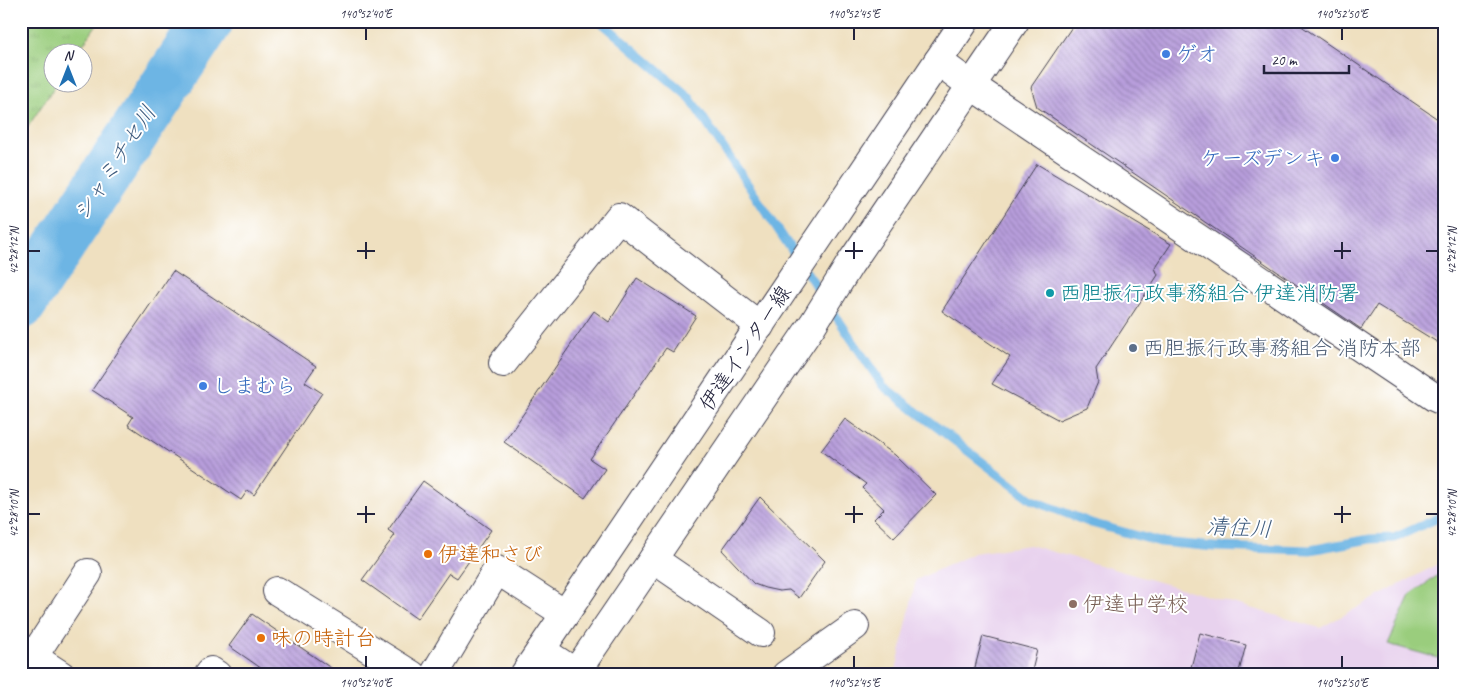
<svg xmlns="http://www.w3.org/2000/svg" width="1466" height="696" viewBox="0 0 1466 696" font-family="Caveat,'Klee One',sans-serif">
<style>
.built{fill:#e8d2ee}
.park{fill:url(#park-tufts);stroke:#5e785c}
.garden{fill:#9acd7d;stroke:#5e785c}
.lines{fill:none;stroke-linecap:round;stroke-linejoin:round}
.stream{stroke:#6db5e4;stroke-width:9}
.river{stroke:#6db5e4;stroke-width:51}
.building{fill:url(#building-back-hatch)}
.minor-casing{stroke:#413e4f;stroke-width:30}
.major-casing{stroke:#413e4f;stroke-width:30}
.highway-casing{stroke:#413e4f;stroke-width:30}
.minor{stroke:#fff;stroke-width:28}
.major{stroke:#fff;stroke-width:28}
.highway{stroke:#fff;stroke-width:28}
.ticks{fill:none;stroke:#22223b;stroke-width:2}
.shop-dot{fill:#3f7fe0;stroke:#fff;stroke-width:2}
.culture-dot{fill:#0f9aa8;stroke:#fff;stroke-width:2}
.service-dot{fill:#5c6f8a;stroke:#fff;stroke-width:2}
.food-dot{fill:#e8710a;stroke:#fff;stroke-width:2}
.education-dot{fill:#8d6e63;stroke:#fff;stroke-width:2}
.labels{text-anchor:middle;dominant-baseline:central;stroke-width:4;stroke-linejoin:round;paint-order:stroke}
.shop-label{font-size:21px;fill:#366cbe;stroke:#fff;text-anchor:start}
.culture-label{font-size:21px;fill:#0d838f;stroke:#fff;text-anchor:start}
.street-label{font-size:21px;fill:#22223b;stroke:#fff}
.service-label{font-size:21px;fill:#4e5e75;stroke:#fff;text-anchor:start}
.food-label{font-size:21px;fill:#c56008;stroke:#fff;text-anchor:start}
.education-label{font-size:21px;fill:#785e54;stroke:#fff;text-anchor:start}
.water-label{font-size:22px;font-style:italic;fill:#405d7f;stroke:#fff}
.neatline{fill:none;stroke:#22223b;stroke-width:2}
.ticks-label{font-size:12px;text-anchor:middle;fill:#22223b}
</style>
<defs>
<pattern id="park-tufts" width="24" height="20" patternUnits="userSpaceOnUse" patternTransform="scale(1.25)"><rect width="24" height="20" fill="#9acd7d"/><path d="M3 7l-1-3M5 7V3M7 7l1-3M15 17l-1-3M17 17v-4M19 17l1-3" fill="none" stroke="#84b06d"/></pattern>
<pattern id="building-back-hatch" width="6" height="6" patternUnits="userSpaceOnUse" patternTransform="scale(1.25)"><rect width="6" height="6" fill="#b89edc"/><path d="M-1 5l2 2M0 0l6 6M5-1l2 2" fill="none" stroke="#9580b4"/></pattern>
</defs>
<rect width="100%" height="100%" fill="#fff"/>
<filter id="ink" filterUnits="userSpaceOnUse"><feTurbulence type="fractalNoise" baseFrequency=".02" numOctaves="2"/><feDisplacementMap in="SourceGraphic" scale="10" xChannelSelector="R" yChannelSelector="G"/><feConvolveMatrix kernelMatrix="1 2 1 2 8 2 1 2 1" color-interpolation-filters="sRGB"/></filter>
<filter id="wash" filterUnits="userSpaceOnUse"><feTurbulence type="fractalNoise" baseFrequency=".0096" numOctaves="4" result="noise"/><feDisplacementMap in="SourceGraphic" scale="20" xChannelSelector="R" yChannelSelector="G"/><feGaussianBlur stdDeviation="1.12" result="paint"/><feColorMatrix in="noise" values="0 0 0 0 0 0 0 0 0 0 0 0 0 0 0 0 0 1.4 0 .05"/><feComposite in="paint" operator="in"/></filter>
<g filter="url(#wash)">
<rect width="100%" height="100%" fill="#efe0c0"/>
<path class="built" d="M1029,545L1320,628L1445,560V675H895L916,580L974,553Z"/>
<path class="park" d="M21,21H99L78,52H52V82L57,83L21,137Z"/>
<path class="garden" d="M1441,573L1445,574V660L1388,644L1410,595Z"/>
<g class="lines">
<path class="stream" d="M600,21L689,97L883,386L1032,500L1091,523L1160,542L1215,547L1310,550L1370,539L1394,538L1445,515"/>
<path class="river" d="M21,304L208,21"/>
</g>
<g id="blocks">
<path class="building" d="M1076,21H1294L1445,124V347L1377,305L1361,329L1037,107L1031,87Z
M1037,164L1171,244L1155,268L1158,275L1096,369L1098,382L1087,408L1059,420L992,384L1010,357L942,311Z
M173,271L316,366L305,382L322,393L254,495L248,490L241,500L128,425L133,417L92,390Z
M637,278L696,316L673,352L666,348L590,459L605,469L585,498L504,442L594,311L609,322Z
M845,419L895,455L936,495L894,538L874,519L884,509L862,488L866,484L821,451Z
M423,481L491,530L457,578L449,573L417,619L362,580L395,535L388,530Z
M760,497L825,561L799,598L789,590L779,591L765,588L754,584L722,550Z
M252,614L341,675H271L229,646Z
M1200,633L1246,645L1238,675H1189Z
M983,636L1037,650L1031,675H973Z"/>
</g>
</g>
<g filter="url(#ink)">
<use href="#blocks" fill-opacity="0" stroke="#413e4f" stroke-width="1"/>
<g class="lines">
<g class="minor-casing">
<path id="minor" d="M938,61L972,86L1434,397L1445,402
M503,363L619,217L760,326
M653,559L761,633
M277,591L412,675
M541,650L579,675
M33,657L88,573
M208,675L211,671L217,675
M434,675L497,570L565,614
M786,675L855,626"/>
</g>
<g class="major-casing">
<path id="major" d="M524,675L965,21
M574,675L813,324L850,264L1015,21"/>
</g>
<g class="highway-casing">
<path id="highway" d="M21,649L61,675"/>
</g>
<use href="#minor" class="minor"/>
<use href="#major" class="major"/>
<use href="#highway" class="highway"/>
</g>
</g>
<path class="ticks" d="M366,28V40M854,28V40M1342,28V40M366,242V259M854,242V259M1342,242V259M28,251H40M357,251H375M845,251H863M1334,251H1351M1426,251H1438M366,506V523M854,506V523M1342,506V523M28,514H40M357,514H375M845,514H863M1334,514H1351M1426,514H1438M366,656V668M854,656V668M1342,656V668"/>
<g class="shop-dot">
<circle cx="1166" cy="54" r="5"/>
<circle cx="1335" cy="158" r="5"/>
<circle cx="203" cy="386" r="5"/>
</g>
<circle class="culture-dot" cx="1050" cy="293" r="5"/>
<circle class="service-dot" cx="1133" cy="348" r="5"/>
<g class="food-dot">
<circle cx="428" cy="554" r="5"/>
<circle cx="261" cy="638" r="5"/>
</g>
<circle class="education-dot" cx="1073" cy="604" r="5"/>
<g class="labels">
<g class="shop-label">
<text x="1176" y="54">ゲオ</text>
<text x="1325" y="158" text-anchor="end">ケーズデンキ</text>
<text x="213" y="386">しまむら</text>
</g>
<g class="culture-label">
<text x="1060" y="293">西胆振行政事務組合 伊達消防署</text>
</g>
<g class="street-label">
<text transform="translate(745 348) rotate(-56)">伊達インター線</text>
</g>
<g class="service-label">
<text x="1143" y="348">西胆振行政事務組合 消防本部</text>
</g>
<g class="food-label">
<text x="438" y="554">伊達和さび</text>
<text x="271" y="638">味の時計台</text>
</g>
<g class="education-label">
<text x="1083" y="604">伊達中学校</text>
</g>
<g class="water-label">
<text transform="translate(115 163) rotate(-57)">シャミチセ川</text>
<text transform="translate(1239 528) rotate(3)">清住川</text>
</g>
</g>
<rect width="1466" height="696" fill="none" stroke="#fff" stroke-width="55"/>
<g transform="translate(68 68)"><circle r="24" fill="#ffffff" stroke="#a7a7b1"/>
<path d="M0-4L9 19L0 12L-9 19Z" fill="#1f6fb2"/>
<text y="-8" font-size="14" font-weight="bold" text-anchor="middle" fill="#22223b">N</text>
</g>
<path d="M1264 65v8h85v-8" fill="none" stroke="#22223b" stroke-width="2.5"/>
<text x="1271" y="65" font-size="15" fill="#22223b" stroke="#ffffff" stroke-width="4" paint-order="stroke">20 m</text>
<rect x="28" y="28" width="1410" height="640" class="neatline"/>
<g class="ticks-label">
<text x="366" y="18">140°52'40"E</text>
<text x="854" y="18">140°52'45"E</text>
<text x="1342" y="18">140°52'50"E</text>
<text transform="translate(14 251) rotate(-90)" y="4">42°28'12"N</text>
<text transform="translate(1452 251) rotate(-90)" y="4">42°28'12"N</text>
<text transform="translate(14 514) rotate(-90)" y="4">42°28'10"N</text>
<text transform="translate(1452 514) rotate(-90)" y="4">42°28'10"N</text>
<text x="366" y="687">140°52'40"E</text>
<text x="854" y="687">140°52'45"E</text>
<text x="1342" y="687">140°52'50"E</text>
</g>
</svg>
